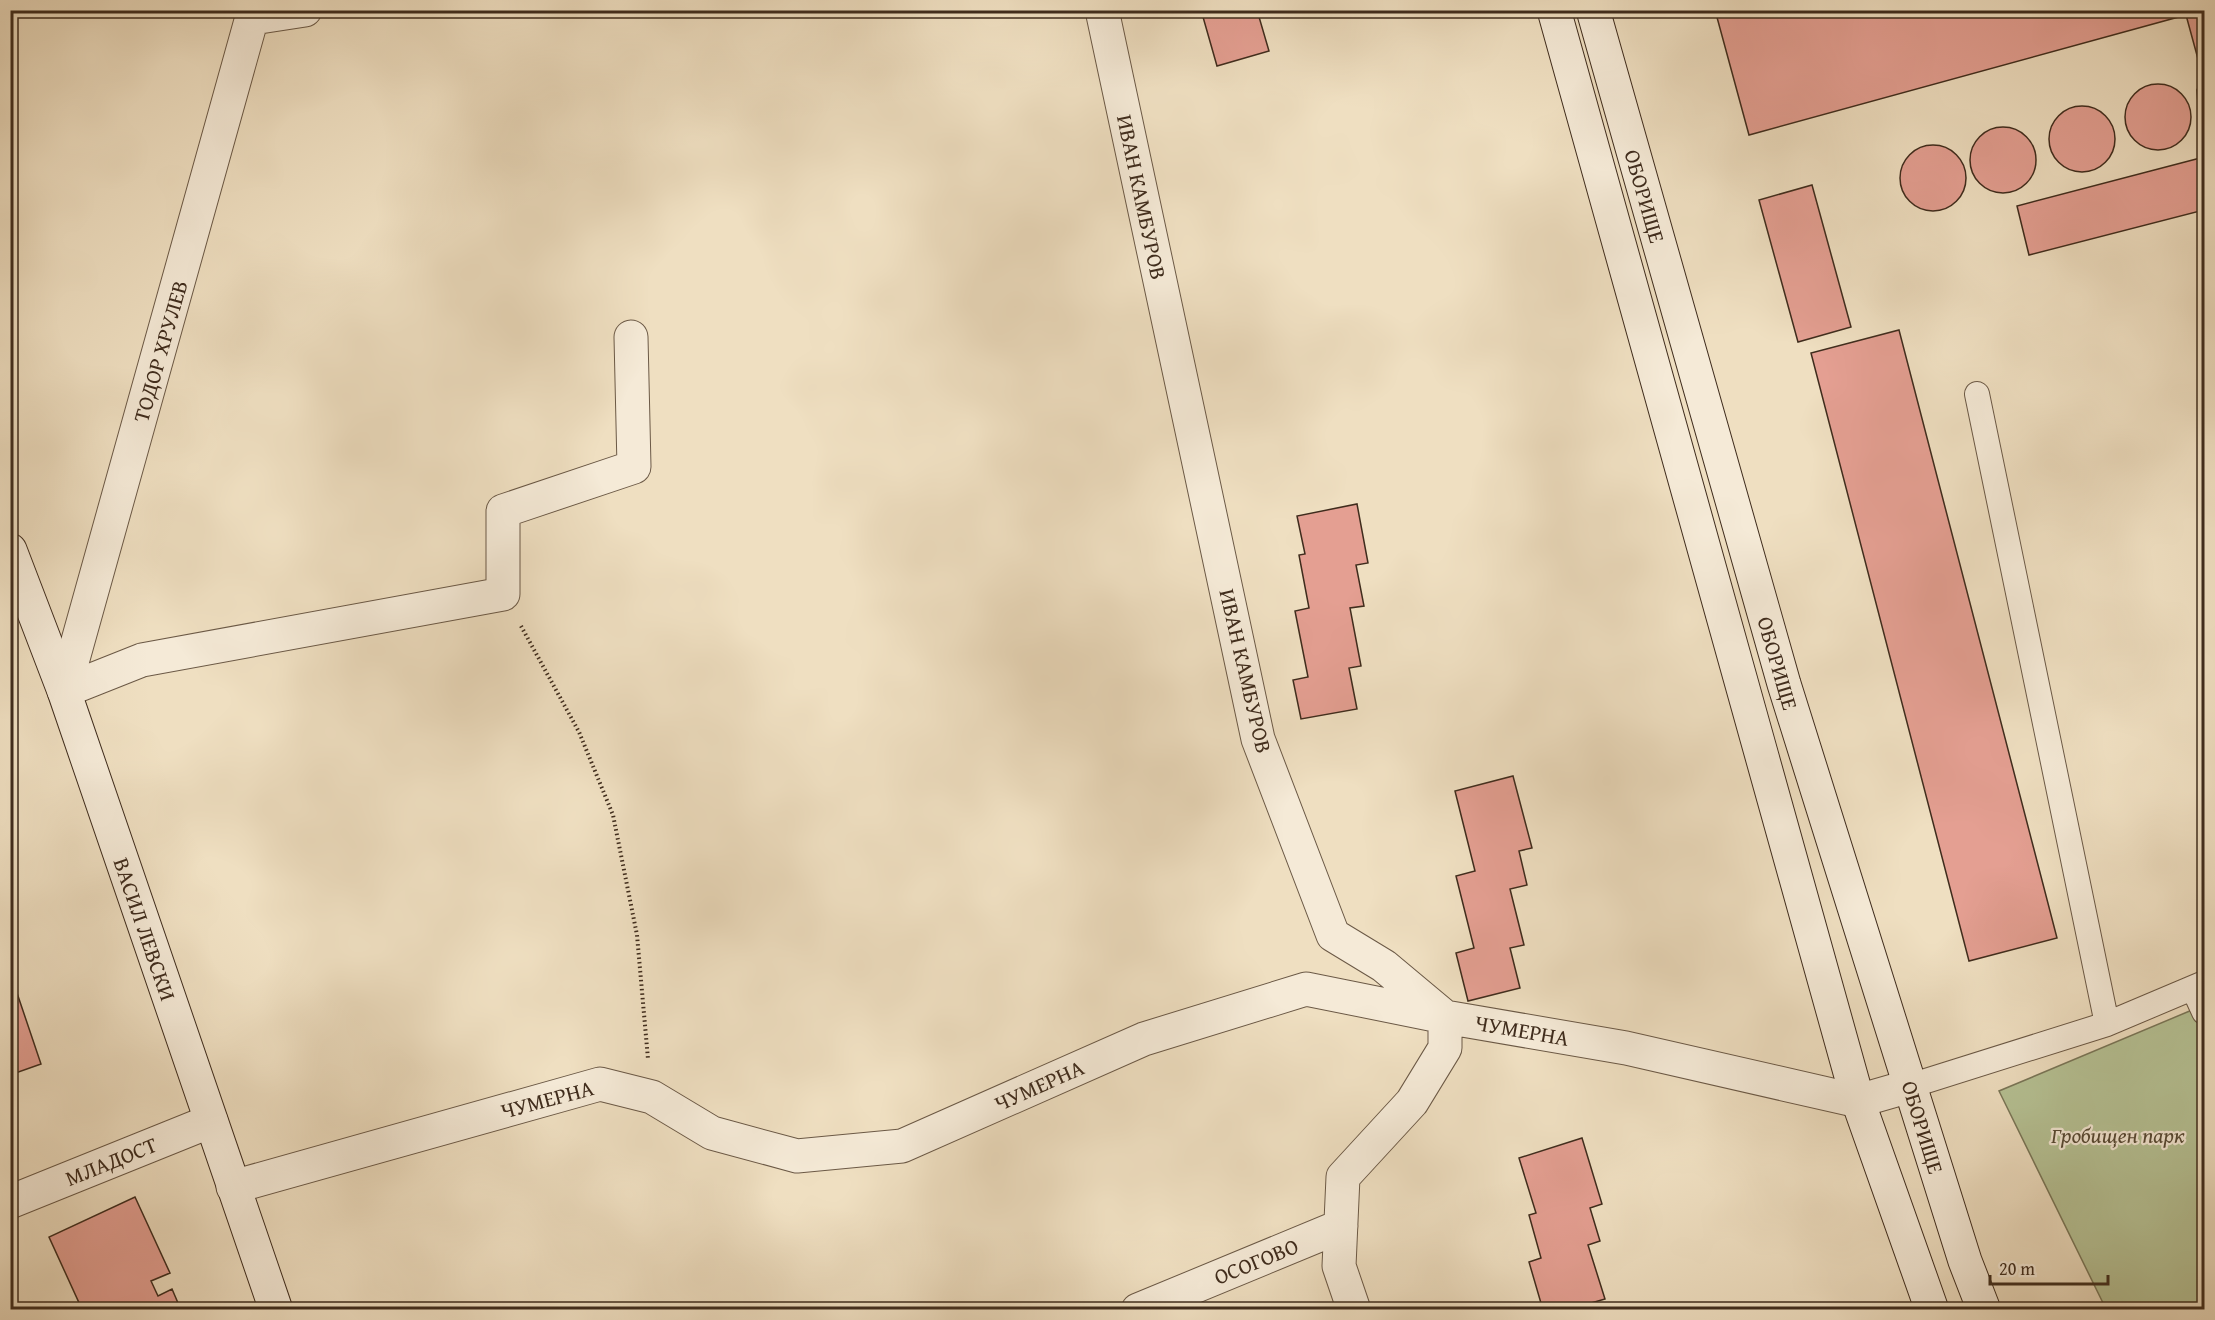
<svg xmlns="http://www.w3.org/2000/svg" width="2215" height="1320" viewBox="0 0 2215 1320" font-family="'Gentium Book Plus',serif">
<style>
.green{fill:#b6c295;stroke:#7a7759;stroke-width:1.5}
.building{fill:#e49f92;stroke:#3f2c1d;stroke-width:1.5}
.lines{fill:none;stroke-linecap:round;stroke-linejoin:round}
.lane-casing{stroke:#6b5946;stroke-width:26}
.street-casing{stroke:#6b5946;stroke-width:35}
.secondary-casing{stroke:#3f2c1d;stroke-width:35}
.path{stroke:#3f2c1d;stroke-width:4;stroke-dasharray:1.5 3;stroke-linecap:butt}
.lane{stroke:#f5ead7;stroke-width:24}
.street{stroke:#f5ead7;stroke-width:33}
.secondary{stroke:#f5ead7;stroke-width:33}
.labels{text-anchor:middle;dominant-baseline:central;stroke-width:4.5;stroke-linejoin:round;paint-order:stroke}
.street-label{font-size:22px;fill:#3f2c1d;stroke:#f5ead7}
.park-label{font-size:22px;font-style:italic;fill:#574a35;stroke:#f5ead7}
</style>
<rect width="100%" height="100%" fill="#efdfc1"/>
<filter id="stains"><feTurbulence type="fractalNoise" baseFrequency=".00333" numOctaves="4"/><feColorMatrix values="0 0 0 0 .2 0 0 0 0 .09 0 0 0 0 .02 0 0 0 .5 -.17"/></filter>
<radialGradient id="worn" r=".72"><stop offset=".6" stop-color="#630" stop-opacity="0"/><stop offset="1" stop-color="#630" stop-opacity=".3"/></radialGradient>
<path class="green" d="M2204,1005V1309H2106L1999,1091Z"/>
<path class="building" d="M1201,10H1257L1269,51L1217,66Z
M1715,10H2204V57L2198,59L2186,15L1749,135Z
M2204,74V116L2198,104L2197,90Z
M2125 117a33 33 0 1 1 66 0a33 33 0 1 1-66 0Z
M2049 139a33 33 0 1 1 66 0a33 33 0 1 1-66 0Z
M1970 160a33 33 0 1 1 66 0a33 33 0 1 1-66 0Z
M1900 178a33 33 0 1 1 66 0a33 33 0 1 1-66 0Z
M2204,157V210L2029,255L2017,206Z
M1812,185L1851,327L1798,342L1759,200Z
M1899,330L2057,938L1969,961L1811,353Z
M1357,504L1368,563L1356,565L1364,606L1350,608L1361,666L1349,668L1357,709L1301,719L1293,680L1308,677L1295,611L1309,608L1299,555L1305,554L1297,516Z
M1513,776L1532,848L1519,851L1527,885L1510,889L1524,945L1510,948L1520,988L1468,1001L1456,953L1474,948L1456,876L1475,871L1455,791Z
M17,993L41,1064L10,1075V995Z
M1582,1138L1602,1204L1590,1208L1600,1241L1588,1245L1605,1299L1591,1303L1593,1310H1543L1529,1262L1541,1258L1529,1215L1536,1213L1519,1158Z
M135,1197L170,1273L151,1281L158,1296L172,1289L181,1310H69L80,1305L49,1237Z"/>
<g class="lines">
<g class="lane-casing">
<path id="lane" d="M1977,394L2107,1024
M2193,988L2204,1012
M1910,1086L2107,1024L2204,983"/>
</g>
<g class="street-casing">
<path id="street" d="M1102,10L1258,739L1333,935L1384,966L1445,1017V1048L1412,1102L1343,1177L1339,1266L1354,1310
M253,18L305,10
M64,691L142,660L503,594V511L634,467L631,337
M64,691L254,10
M233,1187L600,1084L652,1097L712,1133L797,1156L902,1146L1144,1039L1306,989L1445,1017L1626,1048L1858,1101L1910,1086
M10,1202L211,1121
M1138,1310L1341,1226"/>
</g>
<g class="secondary-casing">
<path id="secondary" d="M1554,10L1858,1101L1932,1310
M1593,10L1784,684L1965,1261L1984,1310
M10,550L64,691L276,1310"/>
</g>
<path class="path" d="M521,626L579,732L613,815L637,935L648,1059"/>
<use href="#lane" class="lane"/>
<use href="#street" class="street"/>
<use href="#secondary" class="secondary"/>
</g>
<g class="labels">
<g class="street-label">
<text transform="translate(1645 196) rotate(74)">ОБОРИЩЕ</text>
<text transform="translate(1142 197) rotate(78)">ИВАН КАМБУРОВ</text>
<text transform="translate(160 351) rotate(-74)">ТОДОР ХРУЛЕВ</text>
<text transform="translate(1778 663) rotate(74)">ОБОРИЩЕ</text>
<text transform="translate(1246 671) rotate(77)">ИВАН КАМБУРОВ</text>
<text transform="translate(145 929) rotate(71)">ВАСИЛ ЛЕВСКИ</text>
<text transform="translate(1522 1030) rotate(10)">ЧУМЕРНА</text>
<text transform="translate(1039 1085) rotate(-24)">ЧУМЕРНА</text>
<text transform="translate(547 1099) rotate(-15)">ЧУМЕРНА</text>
<text transform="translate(1923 1127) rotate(73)">ОБОРИЩЕ</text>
<text transform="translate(111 1161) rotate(-22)">МЛАДОСТ</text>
<text transform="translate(1256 1261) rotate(-22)">ОСОГОВО</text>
</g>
<g class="park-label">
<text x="2118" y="1135">Гробищен парк</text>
</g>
</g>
<rect width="2215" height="1320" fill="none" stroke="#efdfc1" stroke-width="36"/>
<rect x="12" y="12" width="2191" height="1296" fill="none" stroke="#3f2c1d" stroke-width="3"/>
<rect x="18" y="18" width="2179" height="1284" fill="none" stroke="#3f2c1d" stroke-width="1.5"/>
<path d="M1990 1275v9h118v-9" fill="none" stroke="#3f2c1d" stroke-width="3"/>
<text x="1999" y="1275" font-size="18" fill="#3f2c1d" stroke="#f5ead7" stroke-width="4.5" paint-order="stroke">20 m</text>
<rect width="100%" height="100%" filter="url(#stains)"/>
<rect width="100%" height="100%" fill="url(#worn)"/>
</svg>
